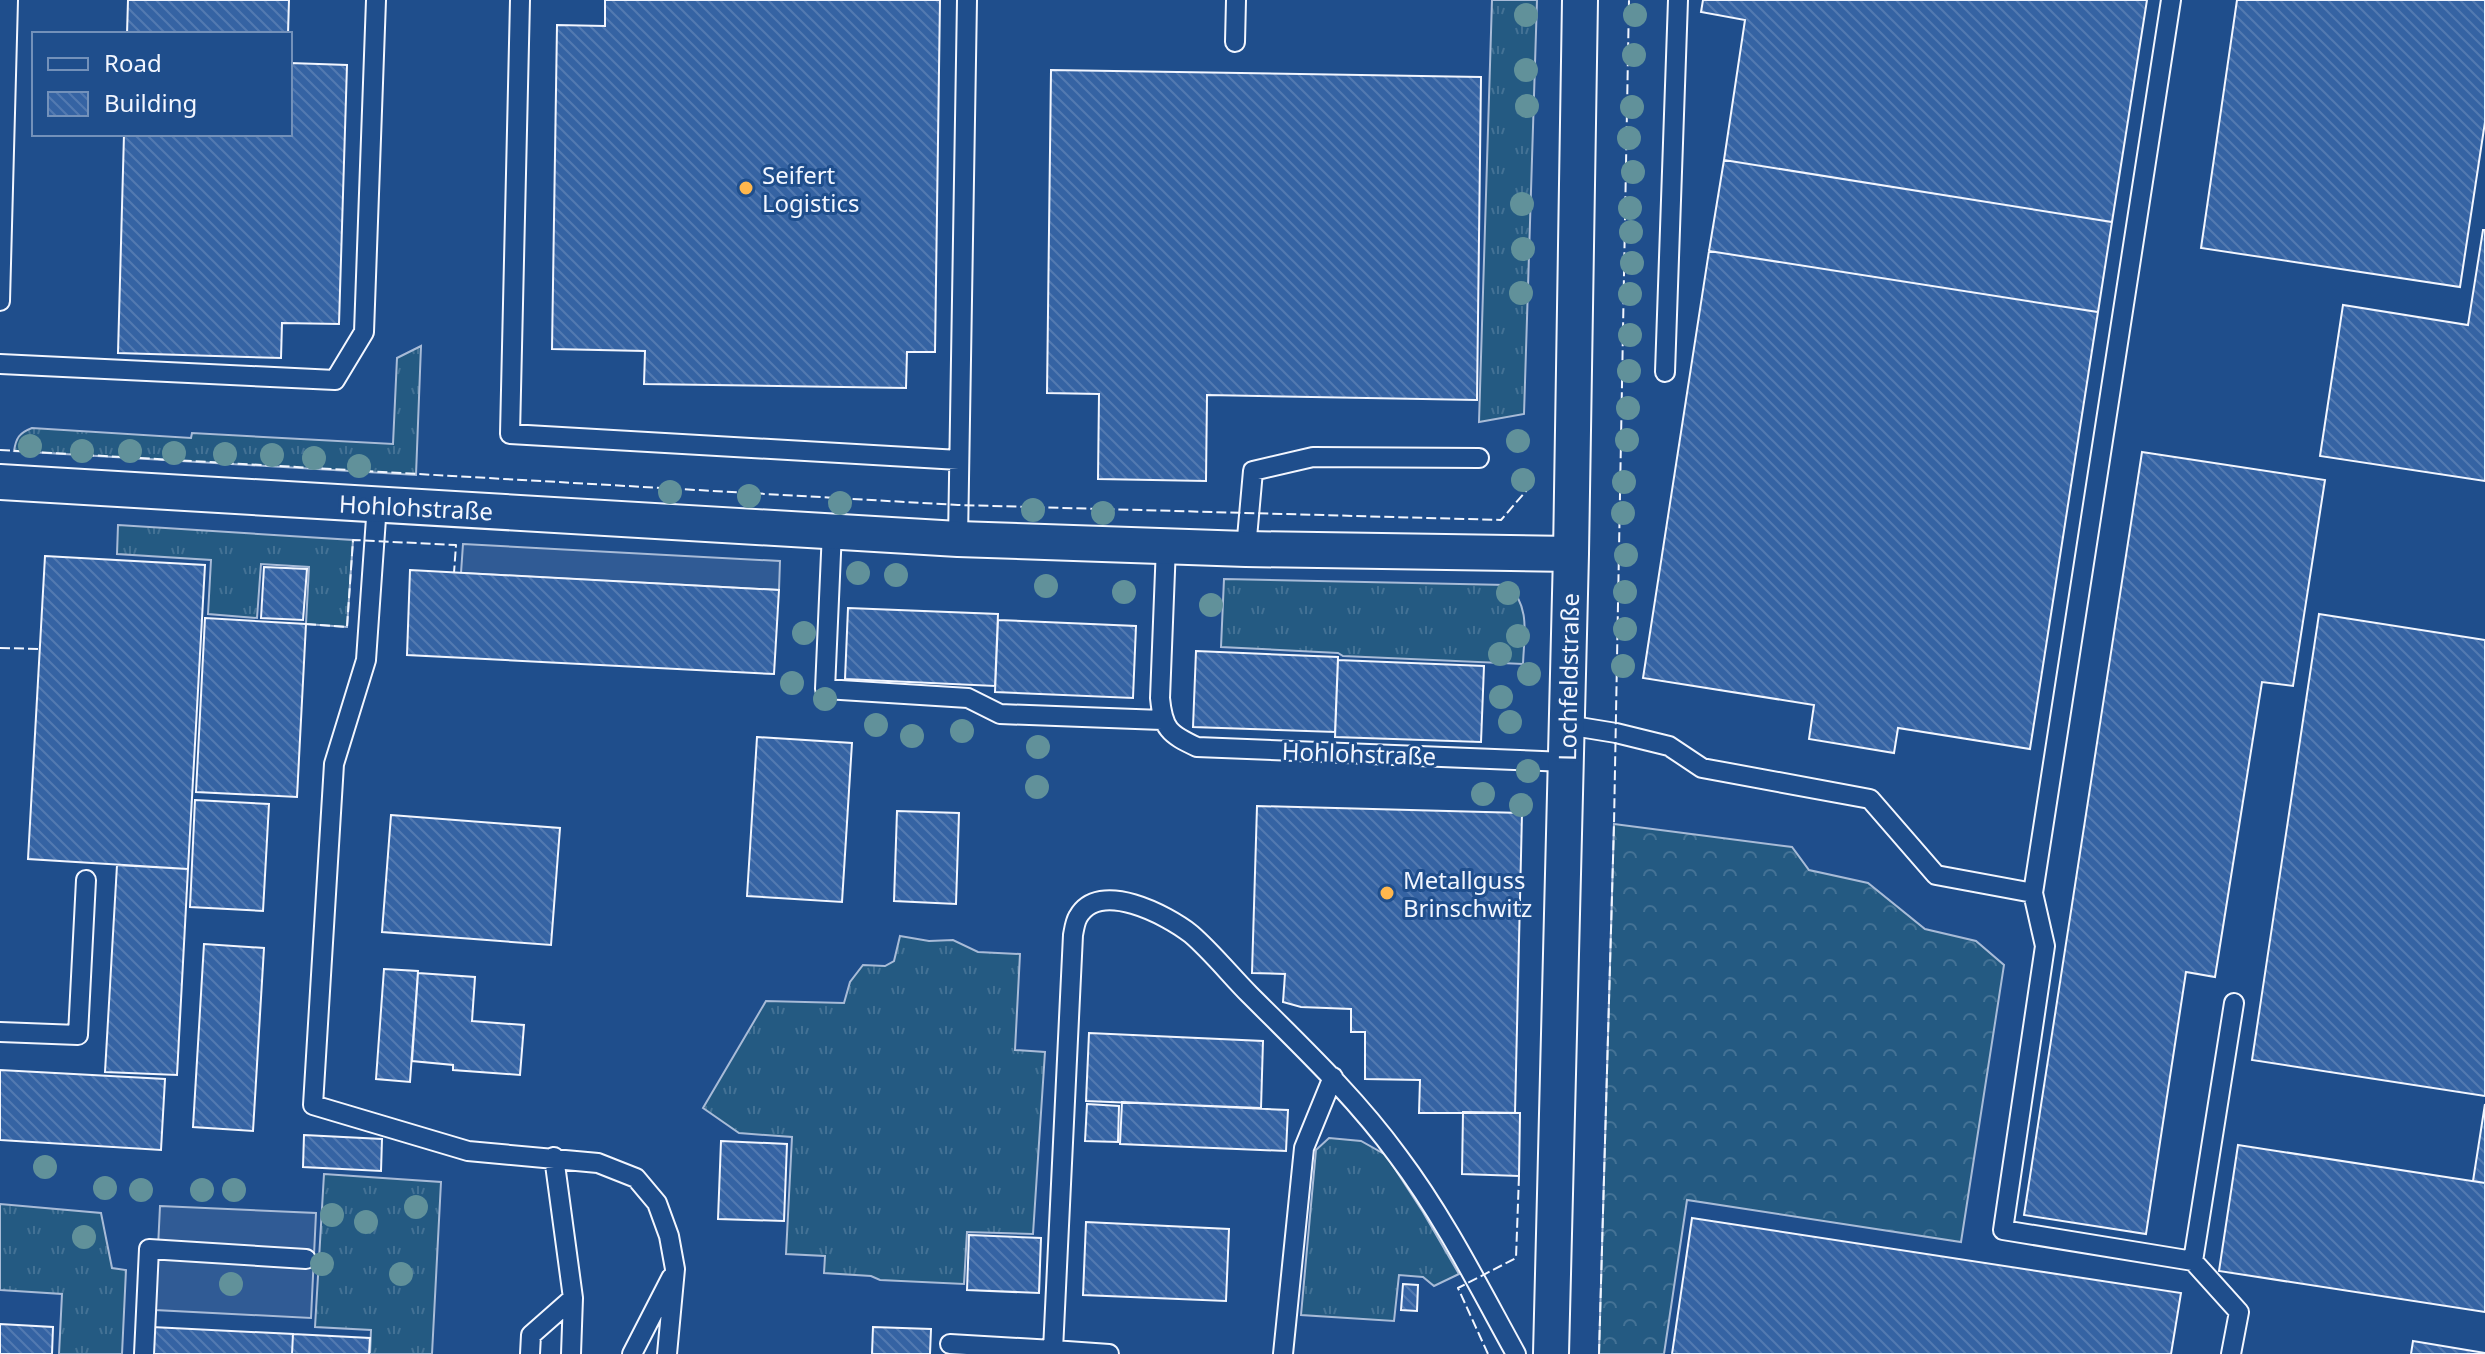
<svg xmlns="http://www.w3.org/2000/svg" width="2485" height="1354" viewBox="0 0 2485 1354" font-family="'Noto Sans',sans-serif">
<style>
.grass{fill:url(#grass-tufts);stroke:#a8bbd7;stroke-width:2}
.forest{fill:url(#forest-crowns);stroke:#a8bbd7;stroke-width:2}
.parking{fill:#305b95;stroke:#a8bbd7;stroke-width:2}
.building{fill:url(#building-back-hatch);stroke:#f2f6ff;stroke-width:2}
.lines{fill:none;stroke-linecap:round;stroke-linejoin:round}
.lane-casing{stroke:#f2f6ff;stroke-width:22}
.street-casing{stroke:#f2f6ff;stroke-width:38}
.lane{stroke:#1f4e8c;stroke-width:18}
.street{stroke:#1f4e8c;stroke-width:34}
.fence{stroke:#f2f6ff;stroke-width:2;stroke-dasharray:10 4;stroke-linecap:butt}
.tree{fill:#61919a}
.poi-dot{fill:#ffb74d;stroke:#1f4e8c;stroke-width:3}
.labels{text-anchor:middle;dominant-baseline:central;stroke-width:6;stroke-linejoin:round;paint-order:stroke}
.poi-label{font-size:24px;fill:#f2f6ff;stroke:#1f4e8c;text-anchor:start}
.street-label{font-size:24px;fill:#f2f6ff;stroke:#1f4e8c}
</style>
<defs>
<pattern id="grass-tufts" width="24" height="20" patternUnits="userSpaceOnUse" patternTransform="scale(2)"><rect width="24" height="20" fill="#245a82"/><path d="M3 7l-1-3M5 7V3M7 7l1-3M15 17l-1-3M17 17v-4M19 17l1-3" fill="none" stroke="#447295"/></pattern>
<pattern id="forest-crowns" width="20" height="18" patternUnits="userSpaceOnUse" patternTransform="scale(2)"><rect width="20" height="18" fill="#245a82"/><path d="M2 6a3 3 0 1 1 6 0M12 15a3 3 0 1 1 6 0" fill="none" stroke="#447295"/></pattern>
<pattern id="building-back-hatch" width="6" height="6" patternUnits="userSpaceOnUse" patternTransform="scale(2)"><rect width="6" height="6" fill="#3563a3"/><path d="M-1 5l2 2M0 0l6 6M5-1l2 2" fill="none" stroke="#537ab1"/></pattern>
</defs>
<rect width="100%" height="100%" fill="#1f4e8c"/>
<path class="grass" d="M1492,0H1537L1524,414L1479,422Z
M421,346L416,475L14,451C16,438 19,433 32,428L191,438L192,433L393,444L397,358Z
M118,525L353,540L347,627L306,624L309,567L261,564L257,618L208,614L211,560L117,554Z
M1224,579L1507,585C1531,605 1524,636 1523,664L1343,656L1338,653L1221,647Z
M900,936L929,941L953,940L978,952L1020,954L1015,1050L1045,1052L1033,1234L967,1232L964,1284L880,1280L871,1276L824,1273L825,1256L786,1254L792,1137L739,1133L703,1108L766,1001L844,1003L850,982L863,965L885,966L894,961Z
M1329,1138L1361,1141L1386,1155L1423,1212L1459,1274L1434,1286L1423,1277L1399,1275L1394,1321L1301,1315L1316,1150Z
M324,1174L441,1182L432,1354H370L371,1330L315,1327Z
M0,1204L101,1213L112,1268L126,1270L122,1354H59L62,1294L0,1290Z"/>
<path class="forest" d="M1614,824L1792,847L1809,870L1868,883L1925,929L1976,941L2004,965L1961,1242L1687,1200L1664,1354H1599Z"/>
<path class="parking" d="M463,544L780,561L779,590L461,573Z
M160,1206L316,1213L311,1318L155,1310Z"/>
<path class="building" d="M128,0H289L288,34H127Z
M605,0H940L935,352H907L906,388L644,384L645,351L552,349L557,25L605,26Z
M1703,0H2147L2112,222L1724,160L1745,20L1701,12Z
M2237,0H2485V122L2460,287L2201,248Z
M290,63L347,65L339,324L282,323L281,358L118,353L124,134H290Z
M1051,70L1481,77L1477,400L1207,395L1206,481L1098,479L1099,394L1047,393Z
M1724,160L2112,222L2098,312L1709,251Z
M2483,230H2485V481L2320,456L2343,305L2468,325Z
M1709,251L2098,312L2030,749L1898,728L1894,753L1809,739L1814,705L1643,678Z
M2142,452L2325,480L2293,686L2262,682L2215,977L2186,972L2146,1234L2024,1215Z
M45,556L205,565L188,869L28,859Z
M264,567L307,569L303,620L261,618Z
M410,570L779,590L774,674L407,655Z
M848,608L998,614L995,686L845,679Z
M2319,614L2485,640V1096L2252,1060Z
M205,618L306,624L297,797L196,792Z
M998,620L1136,626L1133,698L995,692Z
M1196,651L1338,657L1335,732L1193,727Z
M1338,660L1484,666L1481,742L1335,737Z
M757,737L852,743L842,902L747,896Z
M195,800L269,804L263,911L190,907Z
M1257,806L1522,813L1515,1113H1419L1420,1080L1365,1079V1032H1351V1009L1301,1007L1283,1002L1285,974L1252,973Z
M897,811L959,813L956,904L894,901Z
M391,815L560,828L551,945L382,932Z
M117,865L188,869L177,1075L105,1072Z
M204,944L264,948L253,1131L193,1127Z
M384,969L418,971L410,1082L376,1079Z
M418,973L475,977L472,1021L524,1025L520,1075L453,1070V1065L412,1061Z
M1089,1033L1263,1041L1261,1108L1086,1101Z
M0,1070L165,1079L161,1150L0,1140Z
M1122,1102L1288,1110L1286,1151L1120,1144Z
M1087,1104L1119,1106L1118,1142L1085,1141Z
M2485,1104V1183L2473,1181Z
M1463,1112L1520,1113L1519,1176L1462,1174Z
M304,1135L382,1139L381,1171L303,1167Z
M721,1141L787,1144L784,1221L718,1219Z
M2238,1145L2485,1183V1312L2219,1271Z
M1692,1218L2181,1293L2171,1354H1672Z
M1086,1222L1229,1229L1226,1301L1083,1295Z
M969,1235L1041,1238L1039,1293L967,1290Z
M1403,1284L1418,1285L1417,1311L1401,1310Z
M0,1324L53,1327L52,1354H0Z
M152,1327L293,1334L292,1354H150Z
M873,1327L931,1329L930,1354H872Z
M293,1334L370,1338L369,1354H292Z
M2413,1341L2485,1353V1354H2411Z"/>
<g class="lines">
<g class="lane-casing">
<path id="lane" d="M520,0L510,434L959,460
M2171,0L2033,893L2045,946L2003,1230L2193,1261L2234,1003
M1235,42L1236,0
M0,301L8,0
M0,364L335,380L364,332L376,0
M1665,372L1678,0
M377,504L366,660L334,764L313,1105L468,1151L598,1163L636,1178L657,1203L669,1236L675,1269L667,1354
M832,531L825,689L968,698L1000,714L1162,720
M958,539L967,0
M1166,546L1160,698C1163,729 1169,734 1197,747L1566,762
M1246,549L1253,471L1313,457L1479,458
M1567,725L1616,733L1669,746L1702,768L1870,799L1936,875L2033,893
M0,1032L78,1035L86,880
M554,1157L573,1298L571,1354
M2193,1261L2239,1312L2231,1354
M950,1344L1053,1350
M144,1354L149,1249L306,1259
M530,1354L531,1335L573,1298
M632,1354L671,1278
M1109,1354L1053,1350L1073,935C1074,930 1075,922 1078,917C1099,879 1167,915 1191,934C1212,952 1231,976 1250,995C1302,1047 1355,1097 1398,1156C1444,1217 1479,1287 1516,1354
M1283,1354L1304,1148L1333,1077"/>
</g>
<g class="street-casing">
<path id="street" d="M0,482L958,539L1246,549L1571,554
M1551,1354L1571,554L1580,0"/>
</g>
<use href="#lane" class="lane"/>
<use href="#street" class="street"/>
<path class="fence" d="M0,450L958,505L1501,520L1533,483
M306,624L347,627L353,540L456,545L454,573
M0,648L40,649
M1488,1354L1458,1288L1516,1258L1519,1176
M1599,1354L1614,824L1629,0"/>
</g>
<g class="tree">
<circle cx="1526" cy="15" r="12"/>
<circle cx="1635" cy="15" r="12"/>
<circle cx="1634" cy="55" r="12"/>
<circle cx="1526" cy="70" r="12"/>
<circle cx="1527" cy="106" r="12"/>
<circle cx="1632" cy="107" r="12"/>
<circle cx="1629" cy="138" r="12"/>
<circle cx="1633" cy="172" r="12"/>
<circle cx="1522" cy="204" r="12"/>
<circle cx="1630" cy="208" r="12"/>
<circle cx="1631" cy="232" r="12"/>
<circle cx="1523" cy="249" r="12"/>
<circle cx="1632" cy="263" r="12"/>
<circle cx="1521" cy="293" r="12"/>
<circle cx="1630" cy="294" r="12"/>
<circle cx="1630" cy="335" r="12"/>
<circle cx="1629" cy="371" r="12"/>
<circle cx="1628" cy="408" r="12"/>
<circle cx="1627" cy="440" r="12"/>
<circle cx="1518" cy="441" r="12"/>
<circle cx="30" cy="446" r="12"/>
<circle cx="82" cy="451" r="12"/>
<circle cx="130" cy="451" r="12"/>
<circle cx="174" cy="453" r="12"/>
<circle cx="225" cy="454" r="12"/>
<circle cx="272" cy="455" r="12"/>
<circle cx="314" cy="458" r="12"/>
<circle cx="359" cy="466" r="12"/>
<circle cx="1523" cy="480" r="12"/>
<circle cx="1624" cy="482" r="12"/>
<circle cx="670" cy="492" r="12"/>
<circle cx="749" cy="496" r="12"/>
<circle cx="840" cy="503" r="12"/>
<circle cx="1033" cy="510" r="12"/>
<circle cx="1103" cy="513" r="12"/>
<circle cx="1623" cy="513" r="12"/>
<circle cx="1626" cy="555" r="12"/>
<circle cx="858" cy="573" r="12"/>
<circle cx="896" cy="575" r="12"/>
<circle cx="1046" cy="586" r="12"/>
<circle cx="1124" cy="592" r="12"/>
<circle cx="1625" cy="592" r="12"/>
<circle cx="1508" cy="593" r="12"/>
<circle cx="1211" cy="605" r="12"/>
<circle cx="1625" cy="629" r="12"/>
<circle cx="804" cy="633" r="12"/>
<circle cx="1518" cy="636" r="12"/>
<circle cx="1500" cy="654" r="12"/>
<circle cx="1623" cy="666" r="12"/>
<circle cx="1529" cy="674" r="12"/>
<circle cx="792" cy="683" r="12"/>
<circle cx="1501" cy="697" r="12"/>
<circle cx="825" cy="699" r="12"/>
<circle cx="1510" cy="722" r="12"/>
<circle cx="876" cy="725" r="12"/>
<circle cx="962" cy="731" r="12"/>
<circle cx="912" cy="736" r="12"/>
<circle cx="1038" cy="747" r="12"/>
<circle cx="1528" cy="771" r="12"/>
<circle cx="1037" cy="787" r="12"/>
<circle cx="1483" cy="794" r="12"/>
<circle cx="1521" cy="805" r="12"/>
<circle cx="45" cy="1167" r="12"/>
<circle cx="105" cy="1188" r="12"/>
<circle cx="141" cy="1190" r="12"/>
<circle cx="202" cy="1190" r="12"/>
<circle cx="234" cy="1190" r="12"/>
<circle cx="416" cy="1207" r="12"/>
<circle cx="332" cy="1215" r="12"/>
<circle cx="366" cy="1222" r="12"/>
<circle cx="84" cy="1237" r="12"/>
<circle cx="322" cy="1264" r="12"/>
<circle cx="401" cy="1274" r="12"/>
<circle cx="231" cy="1284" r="12"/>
</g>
<g class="poi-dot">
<circle cx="746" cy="188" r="8"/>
<circle cx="1387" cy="893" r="8"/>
</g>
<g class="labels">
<g class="poi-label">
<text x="762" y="174">Seifert<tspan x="762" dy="28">Logistics</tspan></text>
<text x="1403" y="879">Metallguss<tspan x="1403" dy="28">Brinschwitz</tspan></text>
</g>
<g class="street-label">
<text transform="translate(416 507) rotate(3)">Hohlohstraße</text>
<text transform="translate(1568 677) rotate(-89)">Lochfeldstraße</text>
<text transform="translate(1359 753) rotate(2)">Hohlohstraße</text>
</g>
</g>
<rect x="32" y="32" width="260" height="104" fill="#1f4e8c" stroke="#7391ba" stroke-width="2"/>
<rect x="48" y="58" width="40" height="12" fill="#1f4e8c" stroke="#7391ba" stroke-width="2"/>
<text x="104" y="72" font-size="24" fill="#f2f6ff">Road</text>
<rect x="48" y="92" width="40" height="24" fill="url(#building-back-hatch)" stroke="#7391ba" stroke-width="2"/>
<text x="104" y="112" font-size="24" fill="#f2f6ff">Building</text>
</svg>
